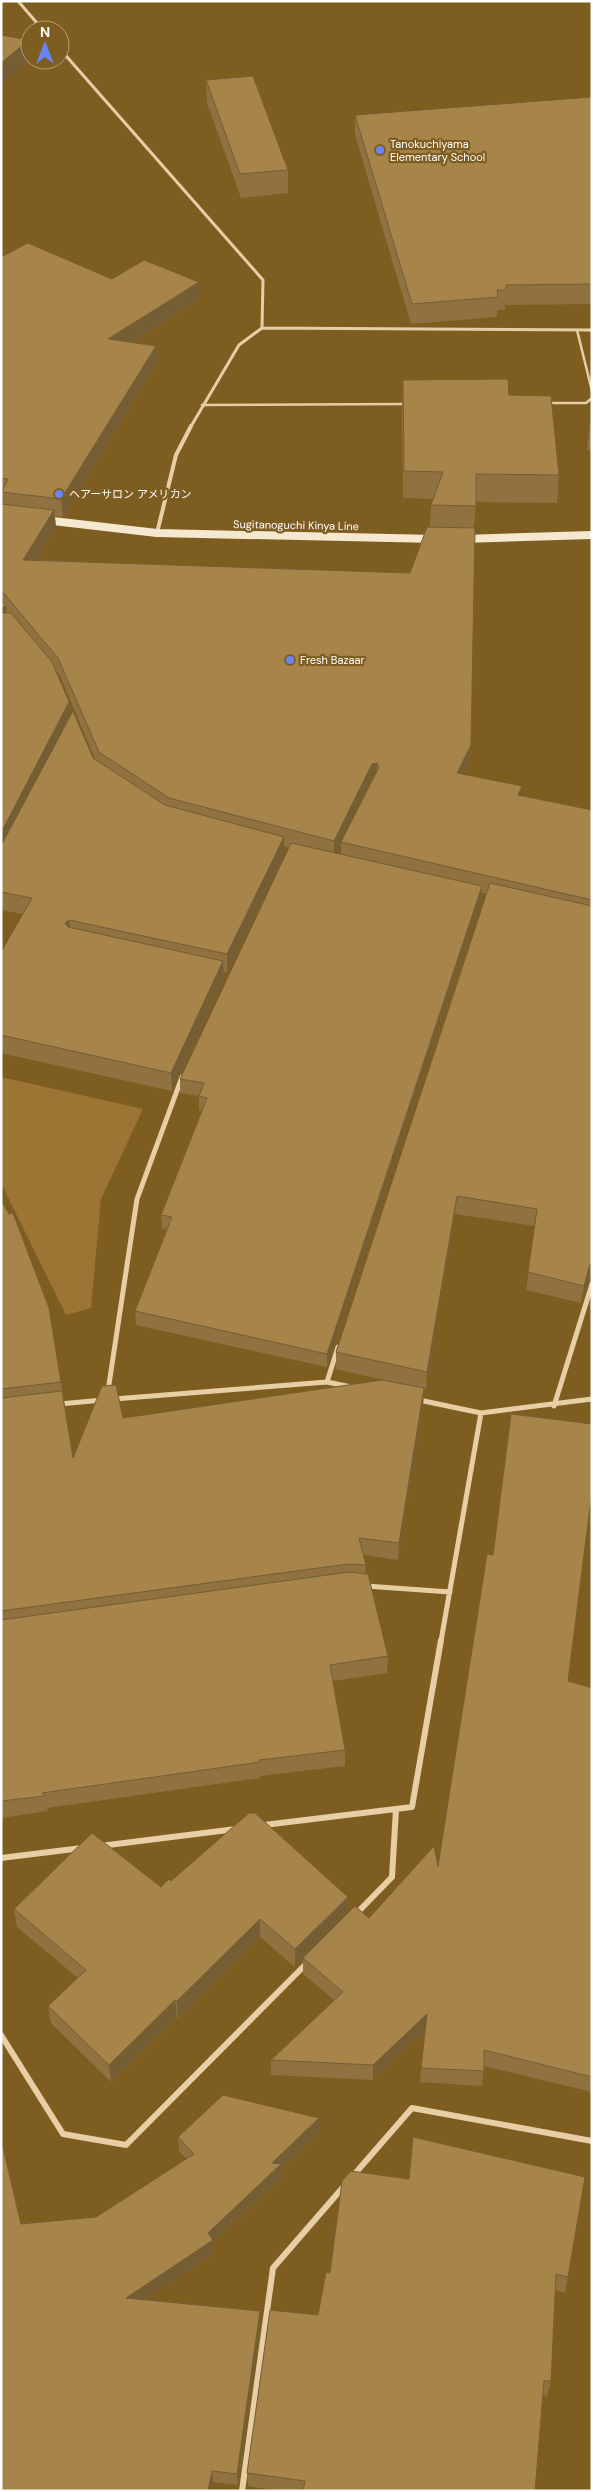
<svg xmlns="http://www.w3.org/2000/svg" width="593" height="2492" viewBox="0 0 593 2492" font-family="'DM Sans','Noto Sans JP',sans-serif">
<style>
.green{fill:#9c7534}
.lines{fill:none;stroke-linecap:round;stroke-linejoin:round}
.service{stroke:#e7cea5;stroke-width:2.5}
.minor-far3{stroke:#e7cea5;stroke-width:3}
.minor-far2{stroke:#e7cea5;stroke-width:4}
.minor-far1{stroke:#e7cea5;stroke-width:5}
.minor{stroke:#e7cea5;stroke-width:6}
.secondary{stroke:#f6e8cf;stroke-width:8}
.wall{fill:#907240;fill-rule:evenodd}
.shaded-wall{fill:#755d34}
.building{fill:#a7854a;stroke:#755d34}
.poi-dot{fill:#6784f3;stroke:#7e5d21;stroke-width:2}
.labels{text-anchor:middle;dominant-baseline:central;stroke-width:4.5;stroke-linejoin:round;paint-order:stroke}
.far-poi-label{font-size:11px;fill:#fff;stroke:#7e5d21;text-anchor:start}
.far-street-label{font-size:11px;fill:#fff;stroke:#7e5d21}
</style>
<rect width="100%" height="100%" fill="#7e5d21"/>
<path class="green" d="M1,1077L143,1109L101,1199L91,1308L66,1315L1,1183Z"/>
<g class="lines">
<path class="service" d="M577,330L592,391
M548,403H586L592,398
M202,405L406,404"/>
<path class="minor-far3" d="M18,1L43,30
M60,49L263,280L262,328
M190,428L239,345L262,328L592,330"/>
<path class="minor-far2" d="M157,533L176,455L191,426"/>
<path class="minor-far1" d="M327,1382L338,1347
M108,1391L137,1199L182,1077
M114,1399L327,1382L351,1387
M419,1400L481,1413L592,1399
M59,1404L103,1400
M554,1406L592,1284
M366,1586L450,1592
M441,1641L481,1413"/>
<path class="minor" d="M264,1825L412,1807L441,1640
M100,1846L236,1829
M1,1858L82,1848
M356,1914L392,1877L396,1809
M1,2035L63,2134L126,2145L308,1962
M352,2177L412,2108L592,2141
M242,2491L273,2268L345,2185"/>
<path class="secondary" d="M44,520L157,533L436,539
M463,539L592,535"/>
</g>
<path class="wall" d="M206,80L288,170V193L241,198L207,103Z
M592,97V304L505,305V310H497V317L411,324L355,135V115Z
M1,257L112,279L200,299L131,342L156,346L157,363L63,517L55,516L56,528L36,560L410,573L430,527L431,505L433,499L403,498L402,407L403,380L509,395L559,475L557,503L476,502L474,528L471,745L469,763L464,774L521,796L592,810V1280L588,1282L581,1303L526,1290L535,1226L455,1214L426,1389H424L423,1406L398,1560L363,1555L366,1565L365,1574L388,1656L387,1673L333,1681L345,1750V1766L260,1776V1778L47,1808L48,1811L1,1818V1200L61,1382L73,1458L123,1418L392,1382L336,1369V1352L487,894L482,893L481,900L327,1367L136,1325L135,1311L167,1230L162,1229L161,1215L202,1111L199,1110V1096L180,1093V1079L289,848L284,846V855L227,973L224,972V979L172,1091L1,1053V952L23,914L1,910V504H3L2,495H1ZM56,671L60,676L95,759L93,758L70,715L69,702ZM341,845V854L337,853Z
M592,412V450H587L589,430Z
M592,1292V1306L590,1305Z
M592,1424V1503L590,1502L568,1681L592,1688V2092L484,2066L482,2086L420,2082L425,2029L373,2080L271,2075V2060L334,2000L303,1974V1959L295,1967L260,1937L178,2019L177,2017L111,2082L51,2023L48,2006L78,1978L17,1927L14,1909L161,1887L171,1881L369,1918L438,1866L493,1555Z
M319,2132L281,2169V2178L213,2242L214,2254L144,2299L260,2324L238,2485L213,2482L21,2224L96,2217L187,2159L179,2151L178,2137Z
M342,2181L568,2277L565,2293L555,2290L551,2381L547,2396L543,2395L535,2491H281L248,2486L247,2473L318,2315L330,2273Z"/>
<path class="shaded-wall" d="M29,40L30,60L1,85V63Z
M199,282L200,299L109,356L108,339Z
M156,346L157,363L63,517L61,499Z
M54,510L56,528L25,578L23,560Z
M6,606L7,625L1,626V607Z
M69,702L71,721L1,855V833Z
M471,745L469,763L456,791L457,773Z
M377,763L376,781L341,842V845L334,859V841L372,764Z
M522,786L521,804L518,795Z
M284,837V855L227,973V954Z
M482,886L481,900L327,1367V1354Z
M69,920L71,939L65,923Z
M223,961L224,979L172,1091L171,1073Z
M457,1196L455,1214L426,1389L427,1372Z
M590,1264H592V1280L588,1282L581,1303L584,1286Z
M424,1388L423,1406L398,1560L399,1543Z
M348,1897L347,1915L295,1967V1949Z
M260,1919V1937L178,2019L177,2001Z
M175,2000L177,2017L111,2082L109,2065Z
M427,2014L425,2029L373,2080V2065Z
M319,2118V2132L281,2169V2178L213,2242L214,2254L128,2310L126,2298L208,2233L272,2163Z
M260,2311V2324L238,2485L237,2474Z
M212,2471L213,2482L211,2491H208Z"/>
<path class="building" d="M1,35L29,40L1,63Z
M253,76L288,170L240,174L206,80Z
M592,97V284L506,285V290H497L498,297L412,304L355,115Z
M28,243L112,279L144,260L199,282L108,339L156,346L61,499L2,492L8,479L1,478V257Z
M508,379L509,395L551,396L559,475L476,474V506L431,505L443,472L404,471L403,380Z
M592,412V430H589Z
M1,504L54,510L23,560L410,573L427,527L475,528L471,745L457,773L522,786L518,795L592,810V900L341,842L379,767L377,763L372,764L334,841L169,798L99,752L58,658L2,591H1Z
M1,601L6,606L1,607Z
M1,613H11L52,662L69,702L1,833Z
M73,711L93,758L165,805L284,837L227,954L69,920L65,923L68,927L223,961L171,1073L1,1035V952L32,898L1,892V846Z
M291,843L482,886L327,1354L135,1311L172,1217L161,1215L207,1098L199,1096L204,1083L180,1079Z
M490,883L592,906V1264H590L584,1286L528,1272L537,1209L457,1196L427,1372L336,1352Z
M1,1200L9,1214L13,1213L49,1308L61,1382L1,1389Z
M382,1380L424,1388L399,1543L359,1538L366,1565L348,1564L1,1611V1398L62,1391L73,1458L102,1386L116,1385L123,1418Z
M511,1414L592,1424V1492L568,1681L592,1688V2077L484,2050V2071L421,2068L427,2014L373,2065L271,2060L343,1992L303,1958L355,1906L369,1918L434,1846L438,1866L487,1554L493,1555Z
M349,1572L368,1574L388,1656L330,1665L345,1750L259,1760L260,1762L42,1793L45,1796L1,1801V1620Z
M249,1813H255L348,1897L295,1949L260,1919L177,2001L175,2000L109,2065L48,2006L86,1970L14,1909L92,1833L161,1887L169,1879L171,1881Z
M223,2095L319,2118L272,2163L281,2164L208,2233L213,2240L126,2298L260,2311L237,2474L212,2471L208,2491H1V2139L21,2224L96,2217L194,2154L178,2137Z
M413,2137L585,2177L568,2277L556,2274L551,2381H544L535,2491H303L305,2481L247,2473L270,2310L318,2315L326,2272L330,2273L342,2181L351,2171L409,2179Z"/>
<g class="poi-dot">
<circle cx="380" cy="150" r="5"/>
<circle cx="59" cy="494" r="5"/>
<circle cx="290" cy="660" r="5"/>
</g>
<g class="labels">
<g class="far-poi-label">
<text x="390" y="144">Tanokuchiyama<tspan x="390" dy="13">Elementary School</tspan></text>
<text x="69" y="494">ヘアーサロン アメリカン</text>
<text x="300" y="660">Fresh Bazaar</text>
</g>
<g class="far-street-label">
<text transform="translate(296 525) rotate(1)">Sugitanoguchi Kinya Line</text>
</g>
</g>
<rect width="593" height="2492" fill="none" stroke="#ffffff" stroke-width="5"/>
<g transform="translate(45 45)"><circle r="24" fill="#7e5d21" stroke="#b29e7a"/>
<path d="M0-4L9 19L0 12L-9 19Z" fill="#6784f3"/>
<text y="-8" font-size="14" font-weight="bold" text-anchor="middle" fill="#ffffff">N</text>
</g>
</svg>
